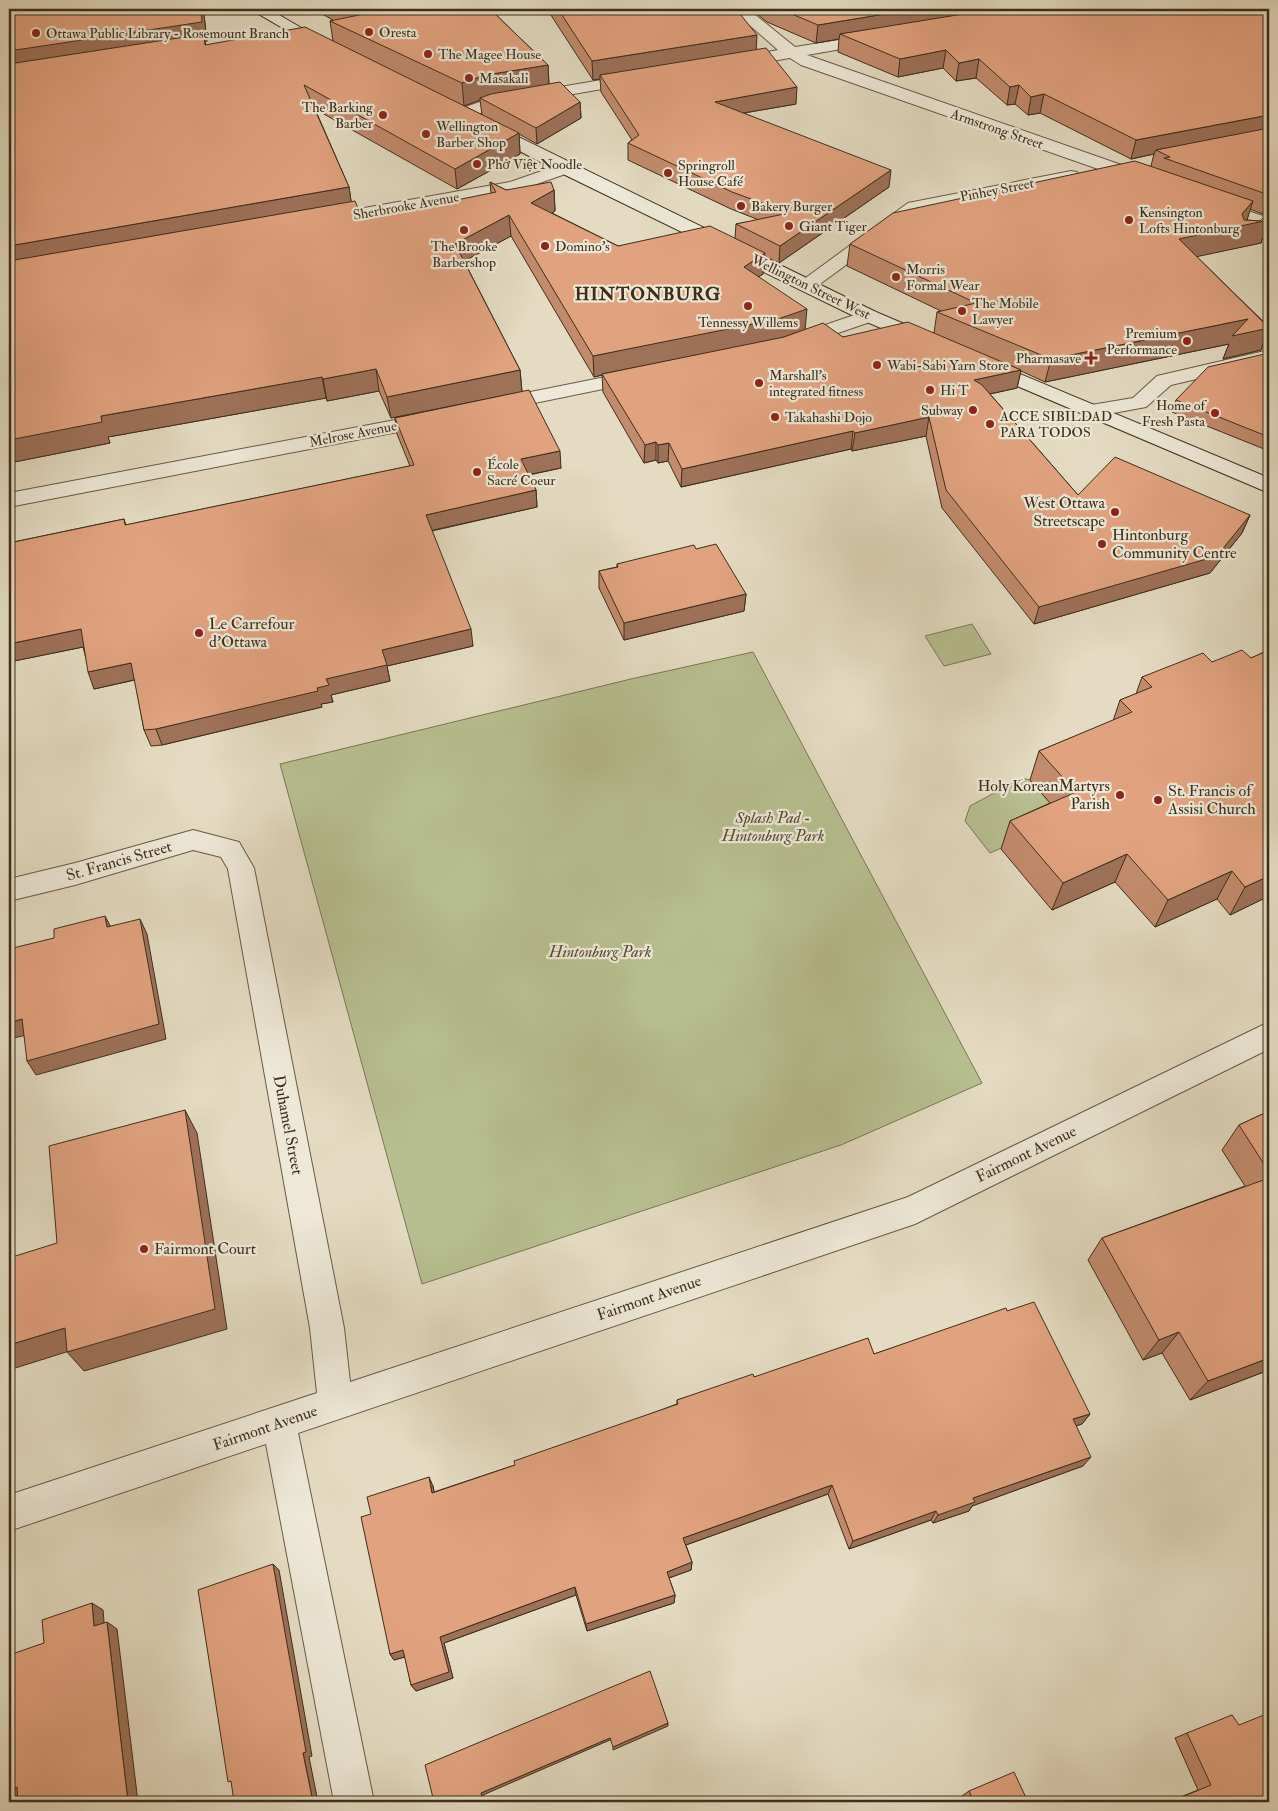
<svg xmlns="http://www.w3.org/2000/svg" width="1278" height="1811" viewBox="0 0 1278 1811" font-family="'IM FELL Double Pica',serif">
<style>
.green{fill:#b7bf90;stroke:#7a7656}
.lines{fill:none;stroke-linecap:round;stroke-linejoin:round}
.lane-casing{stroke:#675945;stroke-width:2}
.street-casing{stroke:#675945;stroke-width:2}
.secondary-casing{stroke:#3d2e1b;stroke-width:2}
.lane{fill:#ede8d7;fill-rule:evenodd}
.street{fill:#ede8d7;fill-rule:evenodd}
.secondary{fill:#ede8d7;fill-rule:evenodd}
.wall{fill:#c28b6d;stroke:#3d2e1b;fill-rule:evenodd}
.shaded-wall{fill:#9e7159;stroke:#3d2e1b}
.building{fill:#e1a27f;stroke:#3d2e1b}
.poi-dot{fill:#8f2418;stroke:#ede8d7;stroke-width:2}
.labels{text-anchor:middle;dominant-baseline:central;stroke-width:4.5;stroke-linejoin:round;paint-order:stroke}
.far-poi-label{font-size:14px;fill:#3d2e1b;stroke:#ede8d7;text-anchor:start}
.far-street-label{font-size:14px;fill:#3d2e1b;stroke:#ede8d7}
.poi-label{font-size:16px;fill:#3d2e1b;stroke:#ede8d7;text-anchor:start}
.park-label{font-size:16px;font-style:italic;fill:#554b32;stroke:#ede8d7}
.street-label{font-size:16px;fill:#3d2e1b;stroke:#ede8d7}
.far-district-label{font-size:18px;font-weight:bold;letter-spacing:1px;fill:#3d2e1b;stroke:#ede8d7}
</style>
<rect width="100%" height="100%" fill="#e4dbc2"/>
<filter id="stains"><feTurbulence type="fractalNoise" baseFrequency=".004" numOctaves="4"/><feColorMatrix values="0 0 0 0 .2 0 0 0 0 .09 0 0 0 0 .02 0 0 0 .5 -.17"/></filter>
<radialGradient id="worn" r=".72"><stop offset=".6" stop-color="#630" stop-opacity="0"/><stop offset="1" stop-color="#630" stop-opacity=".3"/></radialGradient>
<path class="green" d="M972,624L991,654L944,666L925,636Z
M753,652L982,1083L841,1145L422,1284L280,764L631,679Z
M1022,778L1030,780L1065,820L990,853L965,821L970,806Z"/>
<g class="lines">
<g class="lane-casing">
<path id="lane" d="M279,1406L291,1411L296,1423L374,1802H334L262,1423L267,1411Z"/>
</g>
<g class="street-casing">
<path id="street" d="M731,9H748L795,47L876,34L882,36L884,39L882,42L807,55L1150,175L1153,179L1150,183H1138L801,65L790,58L736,67L730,65L728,62L730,59L778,50Z
M637,74L643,76L645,79L643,82L492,108L469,118H457L455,114L457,110L488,99Z
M565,163L571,164L574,168L571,172L514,192L325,225L319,224L316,220L319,216L325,215L510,182Z
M1071,171L1077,172L1080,176L1077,180L920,211L813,289H799L796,285L908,203Z
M1213,199L1269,218V229L1207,208L1204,204L1207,200Z
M869,310L876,312L879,316L876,320L797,347L790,345L787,341L790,337Z
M1269,350V362L1171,385L1146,407L1092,417L1085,416L1082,411L1085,406L1133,398L1157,376Z
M640,370L647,372L650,376L647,380L496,411L489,409L486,405L489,401L496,399Z
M432,413L439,414L442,419L439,424L9,507V493Z
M193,830L239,842L254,868L344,1328L350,1382L908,1197L1269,1022V1049L915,1224L9,1531V1495L317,1393L310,1328L228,869L221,857L193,850L75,885L9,901V879L75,863Z"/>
</g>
<g class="secondary-casing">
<path id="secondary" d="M250,9H269L334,47L332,50H320Z
M488,122L876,312L935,337L938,341L935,345H921L862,320L559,172L482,131L480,127L482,123Z
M984,359L1269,478V493L977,369L974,365L977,361Z"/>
</g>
<use href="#lane" class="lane"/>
<use href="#street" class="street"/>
<use href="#secondary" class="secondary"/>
</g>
<path class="wall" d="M313,9H490L548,65L549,84L580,102L581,118L537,144L519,134L520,154L457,189L315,109L349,187L351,201L363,219L491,194L490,182L506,190H554L555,211L552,213L618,246L735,239L736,224L759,220L731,209L628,160V143L632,140L601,92L600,79L593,80L547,9H736L756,49L796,104L744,113L889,187L779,263L764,256L763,274L758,277L805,330L843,337L934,333L937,312L941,311L847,266L850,244L1151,166L1154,154L1131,159L1040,113L1028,115L1015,104L1007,105L976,78L956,81L943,68L898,77L838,52L839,39L816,43L767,22L751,9H1269V237L1262,239L1261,243L1196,256L1269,327V329L1261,350L1223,359L1229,344L1045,382L1021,371L1017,388L990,394L1078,495L1250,515L1242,533L1210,573L1034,624L942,508L926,436L852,451L851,449L681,487L668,461L658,463L656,460L644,463L603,392L602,375L594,377L511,236L464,261L520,370L522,392L561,468L529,475L536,490L537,507L432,531L473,646L387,666L390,681L331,695L333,702L321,704L322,707L162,745L151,746L144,730L135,680L94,689L83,647L9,662V543L124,519L126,525L410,466L397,434L395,418L500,396L391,418L379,391L327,401L326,398L108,437L110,443L9,463L204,15L207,41L205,42L206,45L333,41L330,21L333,20ZM480,100L482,115L464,106ZM1250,209L1268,216L1264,219L1260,221L1247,220Z
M1269,353V451L1172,412L1176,400Z
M617,564L746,594L744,611L624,640L599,588V571L617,567Z
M1269,650V896L1230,915L1217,899L1155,927L1115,882L1052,910L1001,849L1010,821L1050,803L1030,780L1039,751L1113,721L1120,700L1136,694L1142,677L1212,662L1251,658Z
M1269,1111V1370L1190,1400L1162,1353L1143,1360L1088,1260L1102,1238L1245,1186L1222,1150L1239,1125Z
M1007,1311L1090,1414L1082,1424L1076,1426L1083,1466L972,1506L969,1511L933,1523L931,1520L849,1549L828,1494L686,1545L692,1562L691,1570L669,1578L675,1595L674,1603L587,1631L576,1595L444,1643L453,1678L416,1691L411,1685L405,1657L394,1660L390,1654L371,1514L433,1486L434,1492L515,1465L677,1404V1400L754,1377L874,1354Z
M1239,1725L1269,1802H1168L1198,1790L1175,1738L1187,1733Z
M969,1791L1028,1802H964L962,1796Z"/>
<path class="shaded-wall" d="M201,9H203L204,15L207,41L205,42L208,54L9,72V51Z
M915,9H1021L840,34L839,39L816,43L818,25Z
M757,35L756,53L600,75V79L593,80L592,61Z
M946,50L943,68L898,77L900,59Z
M979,59L976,78L956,81L959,63Z
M548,65L549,87L480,98V100L464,106L462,83L486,75Z
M1019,85L1015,104L1007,105L1010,87Z
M797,87L796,104L714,118L715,102Z
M1044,94L1040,113L1028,115L1031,97Z
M580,102L581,118L537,144L536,128Z
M1269,115V133L1156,150L1154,154L1131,159L1136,140Z
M519,133L520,154L457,189L455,169Z
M891,170L889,187L779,263L780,246Z
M349,187L352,208L9,268V246Z
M554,190L555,211L533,224L531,203Z
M1253,201L1246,223L1269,220V237L1262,239L1261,243L1172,262L1179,239L1242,214Z
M509,215L511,236L457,265L455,244Z
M765,253L763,274L742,288L744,267Z
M807,309L805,330L776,340L602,374V375L594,377L593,356Z
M1248,319L1269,328L1261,350L1223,359L1229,344L1045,382L1051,359Z
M376,369L379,391L327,401L323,379Z
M520,370L522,392L391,418L387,397Z
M1021,370L1017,388L971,398L974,380Z
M322,377L326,398L108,437L110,443L9,463V440L101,416Z
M929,417L926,436L852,451L855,433Z
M853,431L851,449L681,487L682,469Z
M656,442V460L644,463L645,445Z
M669,443L668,461L658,463V445Z
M560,451L561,468L522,476L521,459Z
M536,490L537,507L429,531L426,515Z
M1250,515L1242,533L1210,573L1034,624L1039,607Z
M746,594L744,611L624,640V623Z
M81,629L88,646L9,662V644Z
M471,629L473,646L387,666L390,681L331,695L333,702L321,704L322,707L162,745L156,729L317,688L326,679L382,650Z
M131,663L138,679L94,689L88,672Z
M1127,854L1115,882L1052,910L1063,883Z
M1232,871L1217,899L1155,927L1168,900Z
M1269,876V896L1230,915L1245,887Z
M105,916L113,931L107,927Z
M140,919L147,934L166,1039L36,1075L27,1061Z
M22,1019L31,1034L9,1039V1023Z
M185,1110L197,1133L227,1329L84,1371L67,1352Z
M65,1328L82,1347L9,1370V1345Z
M1179,1332L1162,1353L1143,1360L1159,1340Z
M1269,1358V1370L1190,1400L1208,1381Z
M1090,1414L1082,1424L1065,1429L1073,1419Z
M1091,1457L1083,1466L972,1506L969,1511L933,1523L938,1515L973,1498Z
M429,1477L433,1486L436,1502L432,1493Z
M832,1485L828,1494L683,1546V1538Z
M936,1511L931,1520L849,1549L853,1541Z
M692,1562L691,1570L666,1579L667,1572Z
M273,1564L279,1570L312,1756L309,1757L318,1802H313L303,1753Z
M575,1587L576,1595L444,1643L453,1678L416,1691L411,1685L440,1637Z
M675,1595L674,1603L587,1631L586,1624Z
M92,1603L103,1610L105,1633L94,1626Z
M107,1622L117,1629L138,1802H128Z
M403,1650L408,1656L394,1660L390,1654Z
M668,1723V1726L613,1750V1747Z
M610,1738V1740L483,1795L484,1802H483L481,1793Z
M17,1787L29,1791L9,1799V1790Z"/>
<path class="building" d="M9,9H201L202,22L9,51Z
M348,9H490L548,65L486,75L462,83L330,21L359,15Z
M558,9H736L757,35L592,61Z
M780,9H915L818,25Z
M994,9H1269V115L1136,140L1044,94L1031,97L1019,85L1010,87L979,59L959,63L946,50L900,59L840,34Z
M305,27L519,133L455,169L304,85L349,187L9,246V64L204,34L205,45Z
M766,48L797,87L715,102L891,170L780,246L736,224L789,213L732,192L628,143L639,135L600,75Z
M560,82L580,102L536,128L480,98L491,94Z
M1269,128V195L1164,158L1170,157L1156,150Z
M1135,161L1253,201L1242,214L1244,220L1260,221L1263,218L1269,220L1179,239L1269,328L1232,336L1248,319L1051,359L937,312L976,303L850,244L893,213Z
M490,182L506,190L551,182L554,190L531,203L618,246L710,226L765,253L744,267L807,309L778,319L593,356L509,215L455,244L520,370L387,397L376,369L323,379L322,377L101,416L102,422L9,440V261L355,201L363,219L496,192Z
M1269,214V220H1267L1264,219Z
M908,322L1021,370L974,380L982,385L1078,495L1115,457L1250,515L1217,556L1039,607L946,490L929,417L855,433L853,431L682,469L669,443L658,445L656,442L645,445L602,374L784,337L823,323L843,337Z
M1269,353V437L1176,400L1208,367Z
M529,390L560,451L521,459L536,490L426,515L471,629L382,650L387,665L326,679L329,685L317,688L318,691L156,729L144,730L131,663L88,672L81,629L9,644V543L124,519L125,525L414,465L395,418Z
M716,544L746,594L624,623L599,571L618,567L617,564L694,545L696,549Z
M1242,650L1251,658L1269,650V876L1245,887L1232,871L1168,900L1127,854L1063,883L1010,821L1076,792L1039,751L1132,712L1120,700L1152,687L1142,677L1203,653L1212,662Z
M105,916L107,927L140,919L159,1024L27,1061L22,1019L9,1023V949L54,938V929Z
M185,1110L215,1309L67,1352L65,1328L9,1345V1258L57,1243L49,1146Z
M1269,1111V1172L1239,1125Z
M1269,1178V1358L1208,1381L1179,1332L1159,1340L1102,1238Z
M1034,1302L1090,1414L1073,1419L1091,1457L973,1498L975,1502L938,1515L936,1511L853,1541L832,1485L683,1538L692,1562L667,1572L675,1595L586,1624L575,1587L440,1637L449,1672L411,1685L403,1650L390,1654L361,1517L371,1514L367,1497L429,1477L432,1493L515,1465L514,1461L678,1404L677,1400L753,1374L754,1377L868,1338L874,1354L1006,1308L1007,1311Z
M273,1564L306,1752L303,1753L313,1802H234L231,1781L228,1782L198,1590Z
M92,1603L94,1626L107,1622L128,1802H18L17,1787L9,1790V1655L44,1643L42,1620Z
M650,1671L668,1723L613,1747L610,1738L481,1793L483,1802H434L425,1765Z
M1269,1713V1802H1170L1211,1785L1187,1733L1232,1715L1239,1725Z
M1014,1772L1028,1802H974L969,1791Z"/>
<g class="poi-dot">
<circle cx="369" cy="32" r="5"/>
<circle cx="36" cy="33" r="5"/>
<circle cx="428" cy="54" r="5"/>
<circle cx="469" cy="78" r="5"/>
<circle cx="383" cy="115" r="5"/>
<circle cx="426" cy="134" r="5"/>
<circle cx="477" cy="164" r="5"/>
<circle cx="668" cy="173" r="5"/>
<circle cx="741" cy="206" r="5"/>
<circle cx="1129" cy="220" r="5"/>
<circle cx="789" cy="226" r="5"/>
<circle cx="464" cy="230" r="5"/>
<circle cx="545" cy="246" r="5"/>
<circle cx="896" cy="277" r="5"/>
<circle cx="748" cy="306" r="5"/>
<circle cx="962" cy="311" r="5"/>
<circle cx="1187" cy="341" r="5"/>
<path d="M1088.5 350.5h5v5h5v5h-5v5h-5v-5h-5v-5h5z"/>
<circle cx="877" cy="365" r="5"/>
<circle cx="759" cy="383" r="5"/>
<circle cx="930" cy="390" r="5"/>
<circle cx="973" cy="410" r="5"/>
<circle cx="1215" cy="413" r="5"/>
<circle cx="775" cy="417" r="5"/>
<circle cx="990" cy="424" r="5"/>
<circle cx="477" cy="472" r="5"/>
<circle cx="1115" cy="512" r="5"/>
<circle cx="1102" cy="544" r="5"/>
<circle cx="199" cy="633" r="5"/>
<circle cx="1120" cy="795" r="5"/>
<circle cx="1158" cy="800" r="5"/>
<circle cx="144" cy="1249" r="5"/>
</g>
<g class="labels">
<g class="far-poi-label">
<text x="379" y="32">Oresta</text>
<text x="46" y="33">Ottawa Public Library - Rosemount Branch</text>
<text x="438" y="54">The Magee House</text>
<text x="479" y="78">Masakali</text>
<text x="373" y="107" text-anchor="end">The Barking<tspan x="373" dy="16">Barber</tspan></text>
<text x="436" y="126">Wellington<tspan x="436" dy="16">Barber Shop</tspan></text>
<text x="487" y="164">Phở Việt Noodle</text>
<text x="678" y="165">Springroll<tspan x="678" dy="16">House Café</tspan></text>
<text x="751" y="206">Bakery Burger</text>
<text x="1139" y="212">Kensington<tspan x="1139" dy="16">Lofts Hintonburg</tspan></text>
<text x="799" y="226">Giant Tiger</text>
<text x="464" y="246" text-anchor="middle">The Brooke<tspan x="464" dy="16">Barbershop</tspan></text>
<text x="555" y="246">Domino's</text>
<text x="906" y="269">Morris<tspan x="906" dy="16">Formal Wear</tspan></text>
<text x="972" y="303">The Mobile<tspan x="972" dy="16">Lawyer</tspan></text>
<text x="748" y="322" text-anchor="middle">Tennessy Willems</text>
<text x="1177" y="333" text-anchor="end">Premium<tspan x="1177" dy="16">Performance</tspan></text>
<text x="1081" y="358" text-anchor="end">Pharmasave</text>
<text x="887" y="365">Wabi-Sabi Yarn Store</text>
<text x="769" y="375">Marshall's<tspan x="769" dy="16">integrated fitness</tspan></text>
<text x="940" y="390">Hi T</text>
<text x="1205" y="405" text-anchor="end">Home of<tspan x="1205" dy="16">Fresh Pasta</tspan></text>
<text x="963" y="410" text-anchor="end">Subway</text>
<text x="1000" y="416">ACCE SIBILDAD<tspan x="1000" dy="16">PARA TODOS</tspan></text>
<text x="785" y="417">Takahashi Dojo</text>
<text x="487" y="464">École<tspan x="487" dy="16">Sacré Coeur</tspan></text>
</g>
<g class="far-street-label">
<text transform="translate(997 129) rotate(19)">Armstrong Street</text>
<text transform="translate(997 190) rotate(-11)">Pinhey Street</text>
<text transform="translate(406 206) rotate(-10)">Sherbrooke Avenue</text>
<text transform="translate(811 287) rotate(26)">Wellington Street West</text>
<text transform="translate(353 434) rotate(-11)">Melrose Avenue</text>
</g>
<g class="poi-label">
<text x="1105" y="503" text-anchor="end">West Ottawa<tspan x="1105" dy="18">Streetscape</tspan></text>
<text x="1112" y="535">Hintonburg<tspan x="1112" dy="18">Community Centre</tspan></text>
<text x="209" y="624">Le Carrefour<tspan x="209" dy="18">d'Ottawa</tspan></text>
<text x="1110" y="786" text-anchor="end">Holy KoreanMartyrs<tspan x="1110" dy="18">Parish</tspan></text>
<text x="1168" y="791">St. Francis of<tspan x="1168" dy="18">Assisi Church</tspan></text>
<text x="154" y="1249">Fairmont Court</text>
</g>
<g class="park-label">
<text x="773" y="818">Splash Pad -<tspan x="773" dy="18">Hintonburg Park</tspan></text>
<text x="600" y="952">Hintonburg Park</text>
</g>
<g class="street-label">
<text transform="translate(119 861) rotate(-16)">St. Francis Street</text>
<text transform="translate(288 1125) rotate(79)">Duhamel Street</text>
<text transform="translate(1026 1154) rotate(-26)">Fairmont Avenue</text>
<text transform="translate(649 1298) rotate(-19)">Fairmont Avenue</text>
<text transform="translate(265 1428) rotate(-19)">Fairmont Avenue</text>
</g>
<g class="far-district-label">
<text x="648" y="294">HINTONBURG</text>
</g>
</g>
<rect width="1278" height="1811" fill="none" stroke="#e4dbc2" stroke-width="30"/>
<rect x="10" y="10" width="1258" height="1791" fill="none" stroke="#3d2e1b" stroke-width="2.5"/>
<rect x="15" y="15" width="1248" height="1781" fill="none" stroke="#3d2e1b"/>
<rect width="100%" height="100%" filter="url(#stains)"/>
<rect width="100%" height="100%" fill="url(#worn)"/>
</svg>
